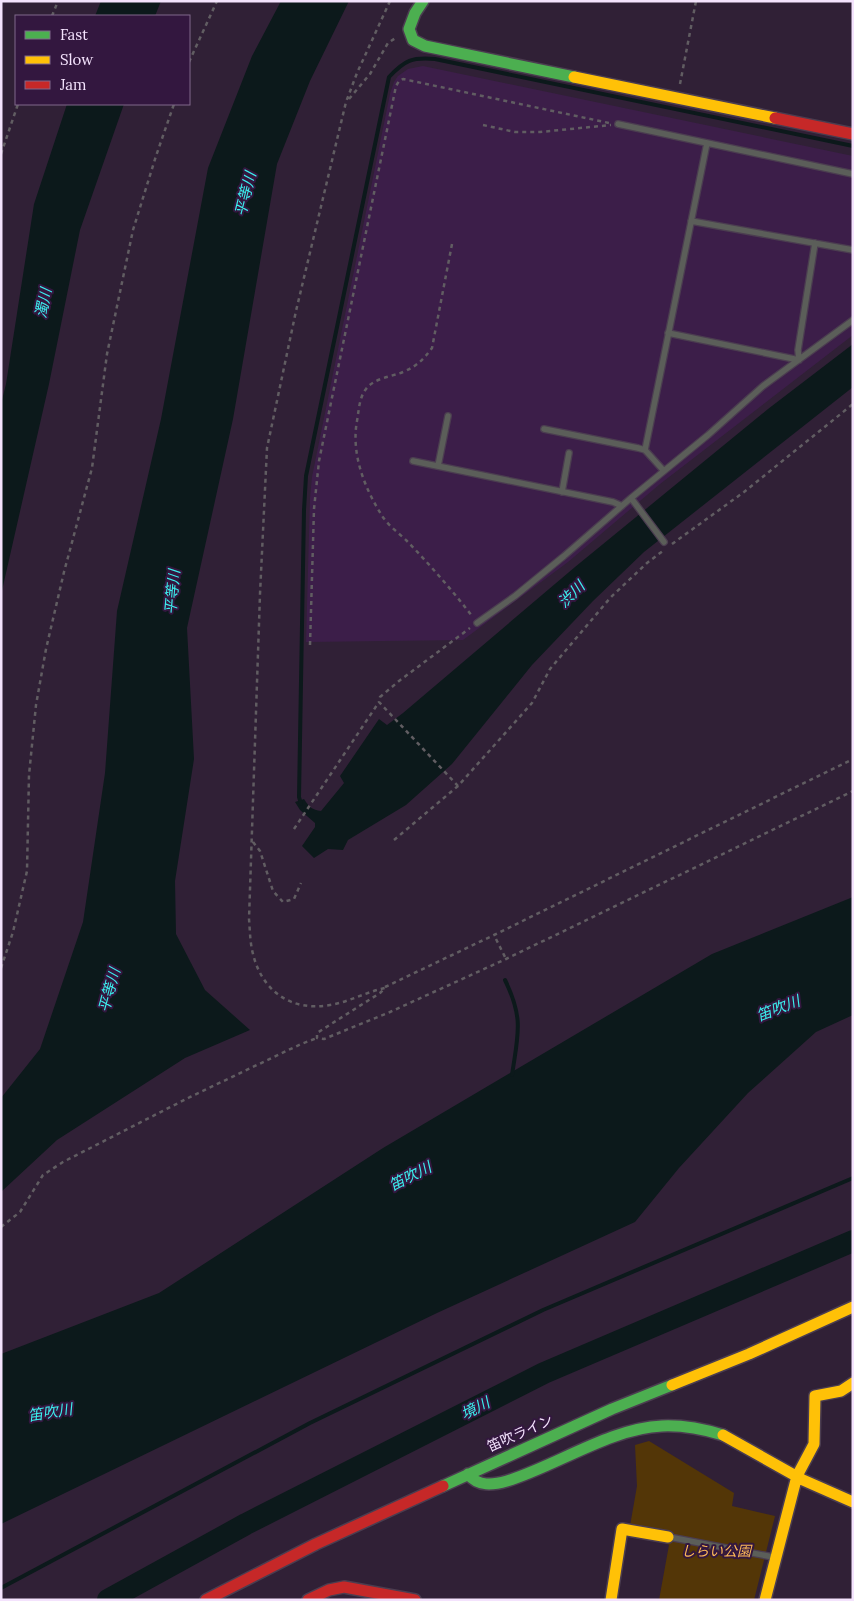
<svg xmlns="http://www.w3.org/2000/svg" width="854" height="1601" viewBox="0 0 854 1601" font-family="Lora,'Noto Sans JP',serif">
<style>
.built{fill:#3c1e49}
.green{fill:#533607}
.water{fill:#0c191b}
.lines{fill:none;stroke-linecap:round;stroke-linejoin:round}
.stream{stroke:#0c191b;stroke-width:4}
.river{stroke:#0c191b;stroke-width:22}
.lane-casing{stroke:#4b3d50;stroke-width:8}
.fast-casing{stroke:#4b3d50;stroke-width:14}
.slow-casing{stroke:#4b3d50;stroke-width:14}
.jam-casing{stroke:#4b3d50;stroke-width:14}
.path{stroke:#615d62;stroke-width:2.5;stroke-dasharray:4 4;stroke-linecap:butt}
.lane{stroke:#5b5e59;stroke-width:5.5}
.fast{stroke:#4caf50;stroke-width:11}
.slow{stroke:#ffc107;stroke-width:11}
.jam{stroke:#c62828;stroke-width:11}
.labels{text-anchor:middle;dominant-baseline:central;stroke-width:4;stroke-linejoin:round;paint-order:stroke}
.street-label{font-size:14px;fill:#f4e3fd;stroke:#33173f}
.park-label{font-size:14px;font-style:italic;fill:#fdb957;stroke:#33173f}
.water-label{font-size:15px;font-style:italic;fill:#3bf0ee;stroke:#33173f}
</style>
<rect width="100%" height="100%" fill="#302036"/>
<path class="built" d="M423,66L853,156V335L660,484L568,562L463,640L306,642L310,498L312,477L390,94L394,82L398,76L408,69Z"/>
<path class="green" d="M649,1441L734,1493L732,1506L775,1516L754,1600H659L669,1545L630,1526L637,1486L635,1445Z"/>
<path class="water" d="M101,1H161L155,16H95Z
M281,1H349L310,81L277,164L233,419L187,628L194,759L175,881L176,934L205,990L250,1030L185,1058L57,1140L1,1192V1098L40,1049L83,922L105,773L117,611L161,419L208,168L252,56Z
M67,104H124L80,230L49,384L1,595V404L6,384L34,204Z
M853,344V387L644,552L593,601L532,665L452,764L406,805L348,840L343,850L328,849L314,858L302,846L315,827V823L300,810L295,802L304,799C309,807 312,810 321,811L344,783L340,776L379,719L387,725L403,713L575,567L768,409Z
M853,897V1015L816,1032L748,1093L679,1168L635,1222L437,1313L1,1524V1354L159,1293L383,1148L712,954Z"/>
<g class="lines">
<path class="stream" d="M301,804L299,797L304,510L306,476L389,77C405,60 412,57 435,59L853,146
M505,980C524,1019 518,1034 512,1075
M1,1588L310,1423L543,1310L853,1178"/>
<path class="river" d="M108,1600L246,1524L544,1373L853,1241"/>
<g class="lane-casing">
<path id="lane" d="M618,124L853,174
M691,221L853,250
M668,333L799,360L798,350L815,243
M544,429L638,448L645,450L664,471
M645,450L707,143
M413,461L613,502L622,506
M438,466L448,416
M562,492L569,453
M631,498L664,542
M477,623L515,596L564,556L631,498L708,435L763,386L853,320
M669,1537L773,1557"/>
</g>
<g class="fast-casing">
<path id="fast" d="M423,1L415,13L409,29L413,40L425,46L574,77
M468,1474C478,1487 493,1485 507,1481C556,1466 611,1428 662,1426C683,1425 703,1429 723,1435
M443,1486L612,1409L672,1385"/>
</g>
<g class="slow-casing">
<path id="slow" d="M574,77L775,118
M672,1385L749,1354L853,1307
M723,1435L803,1480L853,1502
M611,1600L622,1529L668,1537
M765,1600L797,1476L814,1444L815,1396L841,1391L853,1383"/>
</g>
<g class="jam-casing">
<path id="jam" d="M775,118L853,134
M206,1600L316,1544L443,1486
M308,1600L329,1590L344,1587L415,1600"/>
</g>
<path class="path" d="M390,1L357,73L346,102L296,311L267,448L260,594L249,919C250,931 250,943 253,954C262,991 291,1012 330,1005C349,1002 366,992 385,988L380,993L317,1033V1038L324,1039L390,1012L506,959L853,791
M52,16L58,1
M189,62L217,1
M680,84L696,1
M349,99L370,74L388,43L397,37
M483,125L515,132H540L611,125
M1,154L18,104
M452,244L432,348C423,360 417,366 403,372C391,377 374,378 366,389C359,398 359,410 357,421C351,453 364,487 381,514C387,525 399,533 407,541C430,565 452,590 472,616
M672,544L744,492L853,404
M310,645L314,509L319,461L396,86L399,81L403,79L609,123
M458,786L379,702L380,697L399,681L470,628
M294,829L379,702
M394,840L458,786L532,703L550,669L611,597L647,563L664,550
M253,842L260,851L273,891L283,902L294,899L301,883
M496,939L506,959
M1,968L13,932L27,871L29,775L36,705L46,649L64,572L92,468L107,354L133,230L156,156L174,104
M385,987L494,935L853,759
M1,1227L20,1212L43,1175L63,1162L190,1097L301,1044L317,1038"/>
<use href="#lane" class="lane"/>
<use href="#fast" class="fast"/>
<use href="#slow" class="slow"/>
<use href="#jam" class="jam"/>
</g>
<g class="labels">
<g class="street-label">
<text transform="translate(520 1433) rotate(-24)">笛吹ライン</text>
</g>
<g class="park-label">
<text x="716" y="1551">しらい公園</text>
</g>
<g class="water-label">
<text transform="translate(245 194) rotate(-76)">平等川</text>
<text transform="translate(43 303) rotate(-79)">濁川</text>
<text transform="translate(172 592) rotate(-85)">平等川</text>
<text transform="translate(571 594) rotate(-45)">渋川</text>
<text transform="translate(109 990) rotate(-75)">平等川</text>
<text transform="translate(778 1008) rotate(-21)">笛吹川</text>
<text transform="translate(410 1176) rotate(-27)">笛吹川</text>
<text transform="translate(475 1408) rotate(-27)">境川</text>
<text transform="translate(50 1412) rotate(-9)">笛吹川</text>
</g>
</g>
<rect width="854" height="1601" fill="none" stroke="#f4e3fd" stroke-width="5"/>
<rect x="15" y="15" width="175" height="90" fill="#33173f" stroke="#80698b"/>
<rect x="25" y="31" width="25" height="8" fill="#4caf50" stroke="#80698b"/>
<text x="60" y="40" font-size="15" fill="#f4e3fd">Fast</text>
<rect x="25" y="56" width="25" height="8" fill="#ffc107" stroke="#80698b"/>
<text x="60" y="65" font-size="15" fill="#f4e3fd">Slow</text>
<rect x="25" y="81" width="25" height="8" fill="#c62828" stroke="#80698b"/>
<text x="60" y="90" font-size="15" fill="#f4e3fd">Jam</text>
</svg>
